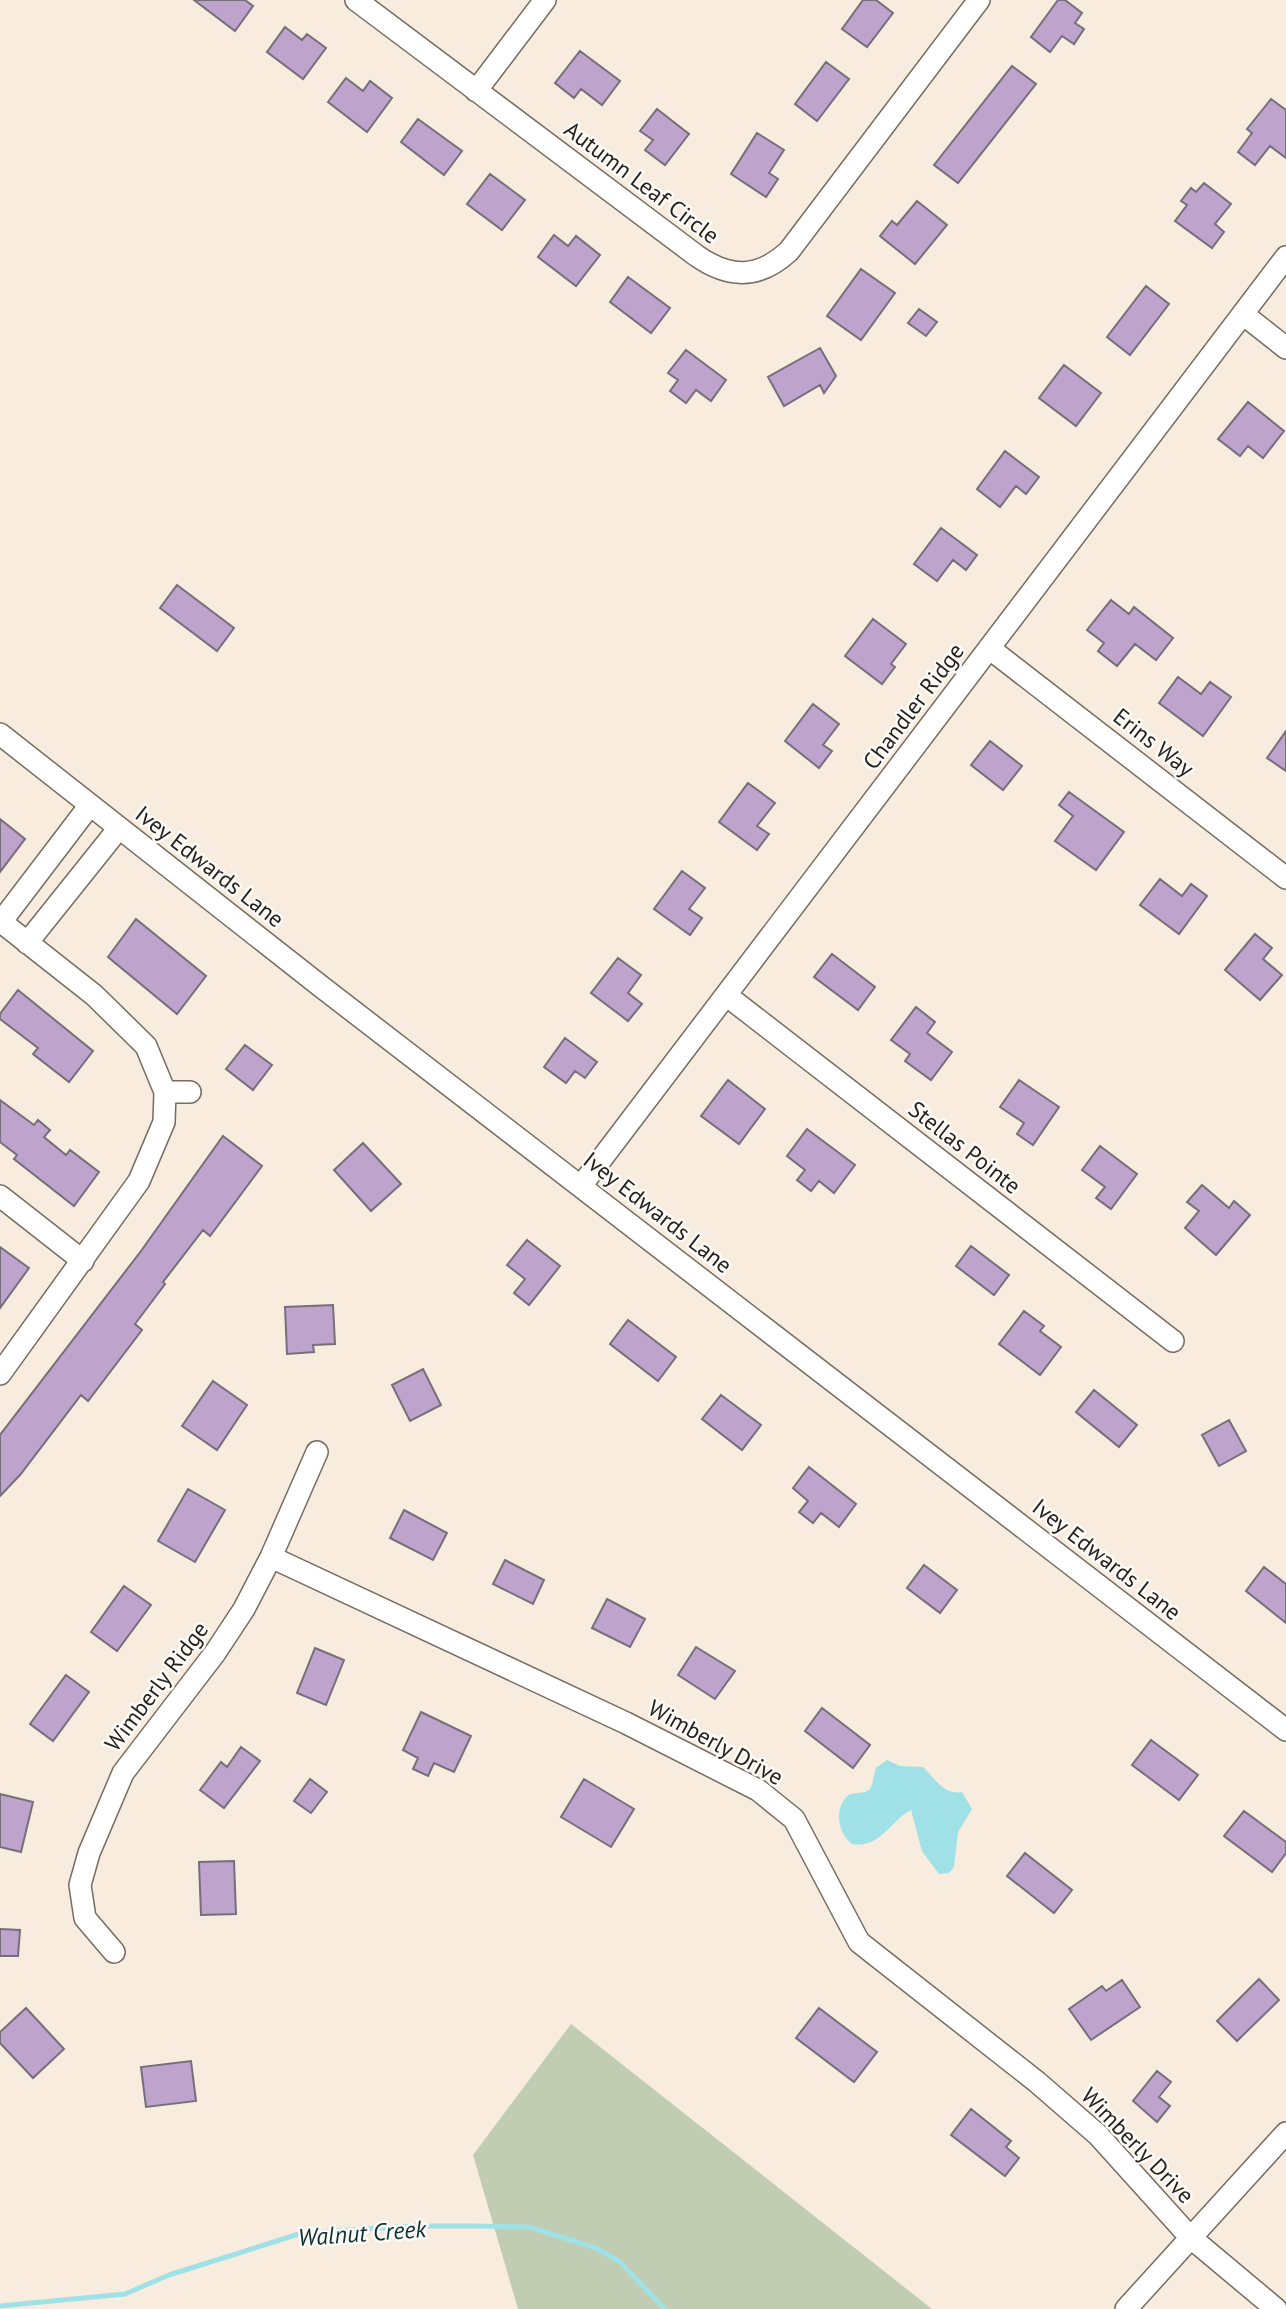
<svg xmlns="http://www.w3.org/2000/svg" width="1286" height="2309" viewBox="0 0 1286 2309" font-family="'PT Sans',sans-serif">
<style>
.green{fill:#c1cdb2}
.water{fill:#9fe1e6}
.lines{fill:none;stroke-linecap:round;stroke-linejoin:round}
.stream{stroke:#9fe1e6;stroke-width:5}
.building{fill:#bea3cd;stroke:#766e7b;stroke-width:2}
.minor-casing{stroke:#766c60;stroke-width:24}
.minor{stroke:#fff;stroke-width:21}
.labels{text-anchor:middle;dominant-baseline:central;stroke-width:5;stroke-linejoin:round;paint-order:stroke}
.street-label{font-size:23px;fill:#231f1a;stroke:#fdfbf8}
.water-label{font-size:24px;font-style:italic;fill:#0d2f31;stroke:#fdfbf8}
</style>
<rect width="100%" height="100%" fill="#f8ecde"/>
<path class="green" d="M571,2024L932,2309H518L473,2155Z"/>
<path class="water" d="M887,1760L900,1766L923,1767C934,1777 944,1796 962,1792L972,1809L958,1832L954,1867L949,1873L939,1874L922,1851L911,1810C891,1820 880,1849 852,1844C838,1834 833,1807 849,1795C855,1791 865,1795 870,1789C873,1785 874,1773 876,1768Z"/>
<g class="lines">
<path class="stream" d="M0,2306L125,2294L169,2275L302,2233L414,2226H477L529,2227L596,2248L620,2262L665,2309"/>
</g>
<path class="building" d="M194,0H245L253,6L235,31Z
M863,0H876L893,13L867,47L842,29Z
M1058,0H1065L1082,13L1075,23L1084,29L1074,44L1062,36L1050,52L1031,37Z
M285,27L302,40L307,34L326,48L303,79L267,52Z
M580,51L620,81L602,105L581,89L574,98L555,83Z
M826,62L849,79L817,121L795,104Z
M1012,66L1036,84L958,183L934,165Z
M346,78L363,91L370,81L392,98L367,132L328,102Z
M1271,99L1286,110V158L1270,146L1255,165L1238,152L1252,133L1247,129Z
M657,109L689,134L665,165L645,150L653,140L640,131Z
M418,119L462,151L444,175L401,142Z
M757,133L784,150L769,173L778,179L766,197L731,174Z
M490,174L525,200L502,230L467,204Z
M1204,183L1231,204L1215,224L1224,232L1212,248L1175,221L1187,205L1181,201L1191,188L1196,192Z
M917,201L947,225L915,264L880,236L892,221L897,225Z
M554,235L568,246L576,236L600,255L576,286L538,257Z
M861,269L895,293L861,340L827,316Z
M628,277L670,308L651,333L610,302Z
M1146,286L1169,304L1130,355L1107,337Z
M919,309L937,322L926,336L908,323Z
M820,348L836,376L824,393L820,385L784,406L768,377Z
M686,350L726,380L711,401L696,390L686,403L670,391L678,380L668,373Z
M1064,365L1101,393L1076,426L1039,398Z
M1248,402L1284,431L1263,458L1248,446L1240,456L1218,439Z
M1005,451L1039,477L1026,494L1016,486L1000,507L977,489Z
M941,528L977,555L966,570L953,560L937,581L914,564Z
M177,585L234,628L217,651L160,608Z
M1111,600L1129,614L1134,607L1173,638L1156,660L1135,644L1117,666L1098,651L1104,643L1087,630Z
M873,619L906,644L891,664L895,667L882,684L845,656Z
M1178,677L1201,694L1210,682L1231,697L1203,736L1159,703Z
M813,704L839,724L823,745L832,751L819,768L785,741Z
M1286,731V771L1267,758Z
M990,741L1022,766L1003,790L971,765Z
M748,783L775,803L757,826L769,834L757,850L719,822Z
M1069,792L1124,832L1096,870L1055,841L1073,816L1059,805Z
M0,819L25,839L0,872Z
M682,871L705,888L689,909L702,918L690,935L654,909Z
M1160,879L1182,896L1191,884L1207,896L1179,934L1140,905Z
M136,919L206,976L177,1014L108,957Z
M1255,934L1272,948L1263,959L1282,975L1260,1000L1225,970Z
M832,954L875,987L858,1010L814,977Z
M618,958L641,975L628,993L642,1004L628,1021L591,993Z
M18,990L93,1051L69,1082L33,1054L38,1048L0,1019V1014Z
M916,1007L935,1022L927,1033L952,1052L931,1080L905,1061L910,1054L891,1040Z
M565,1038L597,1062L585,1078L575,1071L566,1083L544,1067Z
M245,1045L272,1065L253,1090L226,1069Z
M728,1080L765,1109L739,1144L701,1116Z
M1019,1080L1059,1107L1033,1145L1017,1134L1024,1123L1000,1107Z
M0,1100L34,1125L38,1120L50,1130L44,1137L66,1155L70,1150L99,1172L74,1206L14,1159L17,1155L0,1142Z
M807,1129L855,1165L834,1193L819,1181L811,1191L797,1180L805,1170L787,1156Z
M223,1136L262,1166L210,1236L203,1230L163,1282L165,1284L135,1324L142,1330L88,1401L81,1395L20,1475L0,1496V1435L141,1251Z
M363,1143L401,1184L371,1211L334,1170Z
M1100,1146L1137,1174L1111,1209L1096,1198L1105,1187L1082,1170Z
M1202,1185L1229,1208L1234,1201L1250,1215L1216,1255L1185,1228L1199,1211L1187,1202Z
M527,1240L560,1266L529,1305L514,1293L525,1279L507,1265Z
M971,1246L1009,1275L994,1295L956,1266Z
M0,1247L29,1268L0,1308Z
M333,1305L335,1344L313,1345L314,1352L287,1354L285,1307Z
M1024,1311L1044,1326L1040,1331L1061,1347L1040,1375L999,1344Z
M628,1320L676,1357L658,1381L610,1344Z
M423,1369L441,1405L410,1421L392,1385Z
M213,1381L247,1405L217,1450L182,1426Z
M1094,1390L1137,1425L1119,1447L1076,1412Z
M721,1395L761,1425L742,1450L702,1419Z
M1229,1420L1246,1451L1219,1466L1202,1435Z
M809,1467L856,1504L839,1527L821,1513L813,1523L799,1512L808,1501L793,1488Z
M188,1489L225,1510L195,1562L158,1541Z
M404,1510L447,1533L433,1560L390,1538Z
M505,1560L544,1580L533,1604L493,1584Z
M924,1565L957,1590L940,1613L907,1588Z
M1264,1567L1286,1584V1623L1246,1591Z
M124,1586L151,1605L117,1651L91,1632Z
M607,1599L645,1619L630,1647L592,1628Z
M696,1647L735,1671L715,1699L678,1675Z
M315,1648L344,1660L326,1705L297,1693Z
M66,1675L89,1692L53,1741L30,1724Z
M822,1708L870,1745L853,1768L805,1731Z
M421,1712L471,1736L454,1772L434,1763L428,1776L413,1769L418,1758L403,1750Z
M1151,1740L1198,1775L1179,1800L1132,1765Z
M241,1747L260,1761L224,1808L200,1790L221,1762L227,1767Z
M310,1779L327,1792L311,1813L294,1801Z
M584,1779L634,1809L611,1847L561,1817Z
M0,1794L33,1802L21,1852L0,1847Z
M1244,1811L1286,1842V1853L1272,1872L1224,1836Z
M1025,1853L1072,1890L1054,1913L1007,1876Z
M234,1861L236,1914L201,1915L199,1862Z
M0,1929L20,1930L18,1956H0Z
M1259,1979L1279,2000L1237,2041L1217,2021Z
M1122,1980L1140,2007L1091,2040L1069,2009L1102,1986L1106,1991Z
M26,2008L64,2049L33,2078L0,2043V2032Z
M819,2008L877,2052L854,2082L796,2038Z
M191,2061L196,2101L146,2107L141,2067Z
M1157,2071L1171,2082L1159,2097L1170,2106L1157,2122L1133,2101Z
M971,2109L1011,2141L1006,2147L1019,2158L1005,2176L951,2135Z"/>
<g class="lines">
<g class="minor-casing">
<path id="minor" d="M356,0L697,256C730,279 759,279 789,251L979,0
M476,91L545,0
M1243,314L1286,348
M989,648L1286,878
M0,734L323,988L1286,1730
M0,921L94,995L146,1046L165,1092L164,1122L139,1181L0,1374
M1,922L90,805
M27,943L119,828
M726,995L1173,1341
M165,1092H190
M581,1186L1286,257
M0,1196L83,1261
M271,1557L626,1723L758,1790L794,1819L859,1942L1037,2082L1098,2135L1190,2237L1276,2309
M114,1952L85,1918L80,1885L89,1853L123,1773L215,1653L244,1609L271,1557L317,1452
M1126,2309L1286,2133"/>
</g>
<use href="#minor" class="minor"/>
</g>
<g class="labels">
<g class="street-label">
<text transform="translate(642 182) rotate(37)">Autumn Leaf Circle</text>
<text transform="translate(913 706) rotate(-53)">Chandler Ridge</text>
<text transform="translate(1154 742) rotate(38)">Erins Way</text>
<text transform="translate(210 866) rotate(38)">Ivey Edwards Lane</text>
<text transform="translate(965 1147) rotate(38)">Stellas Pointe</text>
<text transform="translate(658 1212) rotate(38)">Ivey Edwards Lane</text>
<text transform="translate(1107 1559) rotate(38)">Ivey Edwards Lane</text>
<text transform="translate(156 1686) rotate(-53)">Wimberly Ridge</text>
<text transform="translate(716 1742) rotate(29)">Wimberly Drive</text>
<text transform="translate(1138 2145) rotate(46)">Wimberly Drive</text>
</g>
<g class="water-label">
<text transform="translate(362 2233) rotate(-4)">Walnut Creek</text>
</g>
</g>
</svg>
